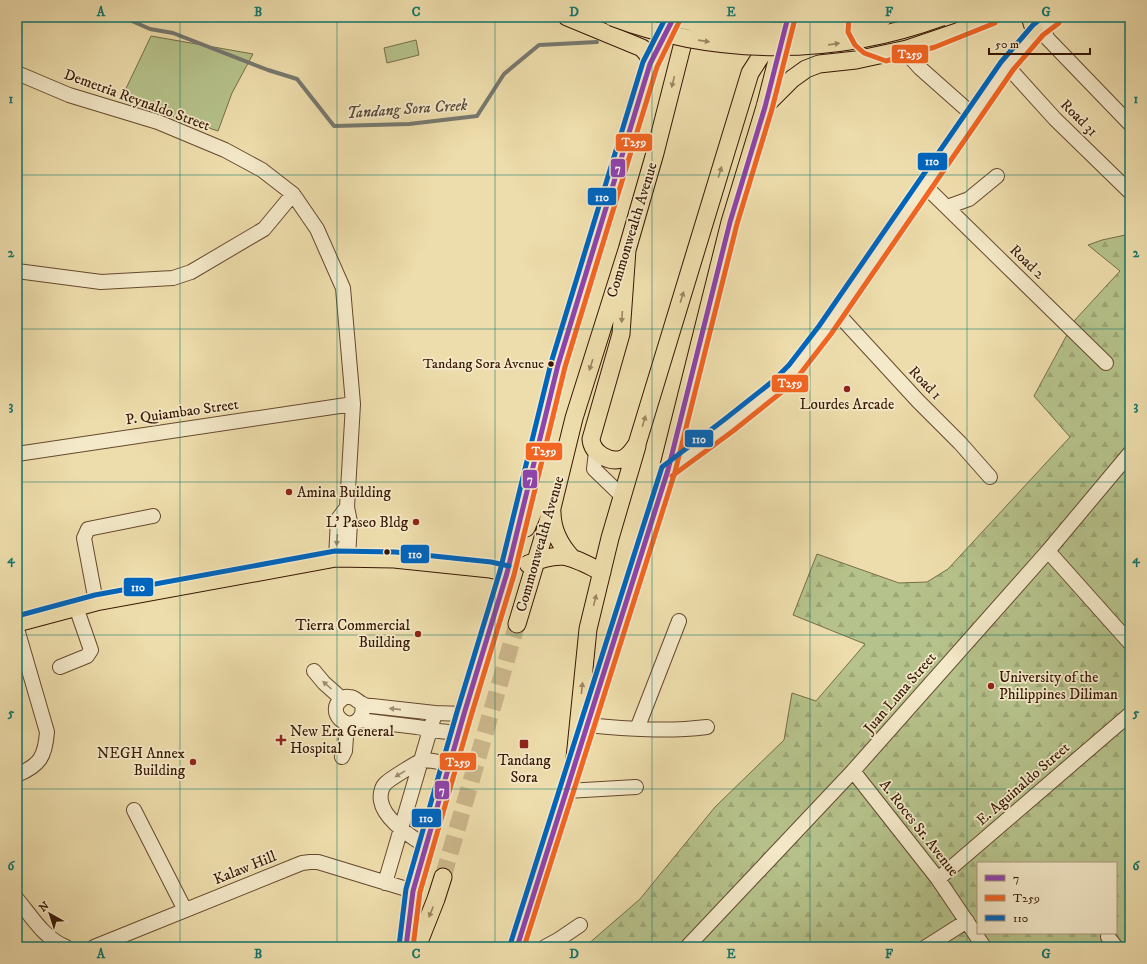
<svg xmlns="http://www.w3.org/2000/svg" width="1147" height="964" viewBox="0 0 1147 964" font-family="'IM FELL DW Pica',serif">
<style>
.green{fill:#b6c28b;stroke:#776d48}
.forest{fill:url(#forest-firs);stroke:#776d48;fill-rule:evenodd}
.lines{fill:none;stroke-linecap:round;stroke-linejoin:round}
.stream{stroke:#76786f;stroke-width:4}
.major-tunnel{stroke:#cab68a;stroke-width:17;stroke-dasharray:17 8;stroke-linecap:butt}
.minor-casing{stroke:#66492e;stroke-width:16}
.major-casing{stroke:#381804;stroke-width:19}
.minor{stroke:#f4e9c9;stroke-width:14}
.major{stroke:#eeddac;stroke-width:17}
.major-bridge-casing{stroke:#381804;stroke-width:19;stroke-linecap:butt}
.major-bridge{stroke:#eeddac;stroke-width:17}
.bus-1-casing{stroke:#f4e9c9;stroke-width:8}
.bus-2-casing{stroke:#f4e9c9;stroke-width:8}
.bus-3-casing{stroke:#f4e9c9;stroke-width:8}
.bus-1{stroke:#8e44ad;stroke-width:5}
.bus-2{stroke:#f26522;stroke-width:5}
.bus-3{stroke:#0065bd;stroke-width:5}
.oneway{fill:#9c8460}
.oneway2{fill:#9f8b70}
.grid{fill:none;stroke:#0f766e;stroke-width:1;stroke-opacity:0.55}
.bus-dot{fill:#381804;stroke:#f4e9c9;stroke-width:1.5}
.poi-dot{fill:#8f2418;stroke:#f4e9c9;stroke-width:1.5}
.labels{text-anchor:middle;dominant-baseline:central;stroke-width:3.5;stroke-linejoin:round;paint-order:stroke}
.bus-label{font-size:14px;fill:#381804;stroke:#f4e9c9;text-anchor:end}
.street-label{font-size:15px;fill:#381804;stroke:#f4e9c9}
.poi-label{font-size:15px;fill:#381804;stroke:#f4e9c9;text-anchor:start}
.water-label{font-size:16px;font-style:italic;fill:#574839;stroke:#f4e9c9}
.line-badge{stroke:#f4e9c9;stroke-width:1.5}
.badge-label{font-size:11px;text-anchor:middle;font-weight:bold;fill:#fff}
.neatline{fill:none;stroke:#0f766e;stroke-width:1.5}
.grid-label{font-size:13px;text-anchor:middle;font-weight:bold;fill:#0f766e}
</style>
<defs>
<pattern id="forest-firs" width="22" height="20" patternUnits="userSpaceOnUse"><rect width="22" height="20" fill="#b6c28b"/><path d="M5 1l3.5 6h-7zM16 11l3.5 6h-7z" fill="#9da676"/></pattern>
</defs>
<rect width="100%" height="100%" fill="#eeddac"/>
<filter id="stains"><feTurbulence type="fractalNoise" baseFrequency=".005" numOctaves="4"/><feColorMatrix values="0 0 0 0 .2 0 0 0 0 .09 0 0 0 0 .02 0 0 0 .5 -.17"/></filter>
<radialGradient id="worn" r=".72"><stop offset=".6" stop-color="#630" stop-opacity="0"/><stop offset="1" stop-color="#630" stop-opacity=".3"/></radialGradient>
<path class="green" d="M151,36L253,54L232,93L218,131L121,99Z
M416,40L419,55L387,63L384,48Z"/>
<path class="forest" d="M1130,234V947H582L587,945L640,899L715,807L784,740L792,693L816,701L865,644L793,615L817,554L899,583L927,582L948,569L1070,437L1034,396L1075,320L1120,271L1088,245L1102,240ZM978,863H1116V933H978Z"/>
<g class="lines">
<path class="stream" d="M123,17L150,29L173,33L268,70L297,79L334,126L409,124L477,116L504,74L539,45L597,42"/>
<path class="major-tunnel" d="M419,868L464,714L494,616
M443,877L517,624"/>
<g class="minor-casing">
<path id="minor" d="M1041,27L1048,39L1130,124
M907,49L911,58L920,68L973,115
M1007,66L1055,119L1130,192
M17,73L69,95L158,122L225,150L262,170L293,194L317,229L343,288L353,404L347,507L350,522L348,558
M925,186L1106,363
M947,207L969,199L997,176
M17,271L101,282L173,278L191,272L264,229L293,194
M837,313L918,401L960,443L990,477
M596,452L594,469L623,497
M17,454L353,404
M668,470L729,425L778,386L794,370L825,330L1007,66L1038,30L1055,17
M1048,551L1130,643
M336,558L338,519L347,507
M96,602L84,538L88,529L153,516
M17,629L47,732C45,757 40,765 17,775
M60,667L87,656L91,650L76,607
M314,671L324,683L342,699
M362,704C363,709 363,715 359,719C347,733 326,711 341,700C343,698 346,696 349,697C356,697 357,702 363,704C365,706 369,706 372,706L435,713L464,714
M359,720L417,727L439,731L458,733
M588,725C628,729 667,732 707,727
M637,729L679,621
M342,757L345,751L347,723
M853,771L938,879L984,947
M567,791L636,787
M134,810L185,910
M425,846C411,836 384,820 381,801C380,796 381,788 385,784C388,780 416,763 421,761C430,759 440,762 448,765
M938,879L1130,714
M385,883L435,713
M17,899C32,917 44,938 66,947
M1108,937L1116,947
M94,947L302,863L310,862H318L413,891
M545,947L558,940L580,925
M687,947L853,771L1048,551L1130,453
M926,947L967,921"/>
</g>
<g class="major-casing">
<path id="major" d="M567,17L642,48L648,55L650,64
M1030,17L1035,32
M765,106L792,79L806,69L819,64L856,60L907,49L957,32L992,17
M627,250L621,334L591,439C592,453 609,463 622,459C629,457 633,450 637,444L750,73L786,17
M552,512C552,531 560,545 572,558
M526,528L555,461
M528,564C564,550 569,556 602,572
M494,616L507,573L558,365L650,64L673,21
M17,623L96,602L336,558L394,559L490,569L507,573
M517,624L552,508L574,418L627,250L655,153L688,23
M610,652L668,470L730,222L765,107L784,33
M584,735L605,668
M574,768L588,629L610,538L637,446
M406,947L413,891L419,868
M417,947L436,899L443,877
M517,947L577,758"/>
</g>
<use href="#minor" class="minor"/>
<use href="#major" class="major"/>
<g class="major-bridge-casing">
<path id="major-bridge" d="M612,17C718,57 836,56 942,17
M670,17C724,30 781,35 836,27C853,25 868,21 884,17"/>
</g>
<use href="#major-bridge" class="major-bridge"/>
<g class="bus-1-casing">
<path id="bus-1" d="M406,947L413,891L464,714L507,573L558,365L650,64L674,17
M517,947L668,470L730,222L765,107L788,17"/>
</g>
<g class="bus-2-casing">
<path id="bus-2" d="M849,17L848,32L855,45L864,53L886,61L935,47L995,23
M672,476L733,431L783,391L800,374L831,334L1013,70L1043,35L1059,23
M413,947L420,892L471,716L514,575L565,367L657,67L680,20
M524,947L675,472L737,224L772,109L795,19"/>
</g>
<g class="bus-3-casing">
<path id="bus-3" d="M17,616L95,595L335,551L395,552L491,562L509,566
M510,945L662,467L725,419L773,381L789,365L819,326L1001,62L1033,25L1043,17
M399,946L406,889L457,712L500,571L551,363L643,62L666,17"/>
</g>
<use href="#bus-1" class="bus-1"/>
<use href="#bus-2" class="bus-2"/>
<use href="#bus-3" class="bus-3"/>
</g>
<defs><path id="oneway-solid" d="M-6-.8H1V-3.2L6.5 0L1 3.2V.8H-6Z"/></defs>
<g class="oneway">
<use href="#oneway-solid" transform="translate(704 41) rotate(8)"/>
<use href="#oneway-solid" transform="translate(834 44) rotate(-8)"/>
<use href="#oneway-solid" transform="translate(673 82) rotate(104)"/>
<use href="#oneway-solid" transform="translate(720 172) rotate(-73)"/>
<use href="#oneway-solid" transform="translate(682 297) rotate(-73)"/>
<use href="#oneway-solid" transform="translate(622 317) rotate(94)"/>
<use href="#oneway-solid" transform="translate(591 365) rotate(108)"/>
<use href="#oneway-solid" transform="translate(644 421) rotate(-73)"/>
<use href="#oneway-solid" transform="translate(595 600) rotate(-76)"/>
<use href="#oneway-solid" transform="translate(582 688) rotate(-84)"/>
<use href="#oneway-solid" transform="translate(431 912) rotate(112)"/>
</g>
<g class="oneway2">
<use href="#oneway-solid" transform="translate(337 540) rotate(94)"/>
<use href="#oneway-solid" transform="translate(327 685) rotate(-138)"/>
<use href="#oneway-solid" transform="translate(395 709) rotate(-174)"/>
<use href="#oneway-solid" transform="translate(400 774) rotate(149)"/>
</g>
<path class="grid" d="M180,17V947M337,17V947M495,17V947M652,17V947M810,17V947M967,17V947M17,175H1130M17,329H1130M17,482H1130M17,635H1130M17,789H1130"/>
<g class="bus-dot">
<circle cx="551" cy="364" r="3.5"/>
<circle cx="387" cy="552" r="3.5"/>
</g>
<g class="poi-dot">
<circle cx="847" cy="389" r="4"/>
<circle cx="289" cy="492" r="4"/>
<circle cx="416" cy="522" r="4"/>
<circle cx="418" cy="634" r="4"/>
<circle cx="991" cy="686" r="4"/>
<path d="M279 734h4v4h4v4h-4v4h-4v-4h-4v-4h4z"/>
<rect x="519" y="739" width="10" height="10" rx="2"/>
<circle cx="193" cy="762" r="4"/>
</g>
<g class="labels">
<g class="bus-label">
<text x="544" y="364">Tandang Sora Avenue</text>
</g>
<g class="street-label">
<text transform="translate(137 100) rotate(20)">Demetria Reynaldo Street</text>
<text transform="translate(1079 118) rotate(45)">Road 31</text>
<text transform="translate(632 230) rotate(-73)">Commonwealth Avenue</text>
<text transform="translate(1027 262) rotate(44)">Road 2</text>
<text transform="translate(925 383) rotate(46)">Road 1</text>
<text transform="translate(182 412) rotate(-8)">P. Quiambao Street</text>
<text transform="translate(540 544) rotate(-74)">Commonwealth Avenue</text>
<text transform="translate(900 693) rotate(-49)">Juan Luna Street</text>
<text transform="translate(1023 784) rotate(-41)">E. Aguinaldo Street</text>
<text transform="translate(919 828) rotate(52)">A. Roces Sr. Avenue</text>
<text transform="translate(245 868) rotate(-22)">Kalaw Hill</text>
</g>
<g class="poi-label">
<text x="847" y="404" text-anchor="middle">Lourdes Arcade</text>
<text x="297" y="492">Amina Building</text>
<text x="408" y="522" text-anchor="end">L' Paseo Bldg</text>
<text x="410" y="625" text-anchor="end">Tierra Commercial<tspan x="410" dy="17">Building</tspan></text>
<text x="999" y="677">University of the<tspan x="999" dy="17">Philippines Diliman</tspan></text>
<text x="290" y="731">New Era General<tspan x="290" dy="17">Hospital</tspan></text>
<text x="185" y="753" text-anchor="end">NEGH Annex<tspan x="185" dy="17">Building</tspan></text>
<text x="524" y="760" text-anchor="middle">Tandang<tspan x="524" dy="17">Sora</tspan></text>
</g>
<g class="water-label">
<text transform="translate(407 109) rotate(-4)">Tandang Sora Creek</text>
</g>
</g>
<g class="line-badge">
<rect x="891" y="44" width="38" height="20" rx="4" fill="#f26522"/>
<rect x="615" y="133" width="38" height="19" rx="4" fill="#f26522"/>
<rect x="917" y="152" width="31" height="19" rx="4" fill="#0065bd"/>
<rect x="610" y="158" width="16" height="20" rx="4" fill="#8e44ad"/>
<rect x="587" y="187" width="30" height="19" rx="4" fill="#0065bd"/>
<rect x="771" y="374" width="38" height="19" rx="4" fill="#f26522"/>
<rect x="684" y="429" width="30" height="19" rx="4" fill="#0065bd"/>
<rect x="525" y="442" width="38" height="19" rx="4" fill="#f26522"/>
<rect x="522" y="469" width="16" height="20" rx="4" fill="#8e44ad"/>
<rect x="400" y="544" width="30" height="20" rx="4" fill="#0065bd"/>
<rect x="123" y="577" width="31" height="20" rx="4" fill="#0065bd"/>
<rect x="439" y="752" width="38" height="19" rx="4" fill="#f26522"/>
<rect x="434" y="780" width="16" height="20" rx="4" fill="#8e44ad"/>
<rect x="411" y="808" width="31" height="20" rx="4" fill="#0065bd"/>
</g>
<g class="badge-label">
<text x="910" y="58">T259</text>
<text x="634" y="146">T259</text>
<text x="932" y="165">110</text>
<text x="618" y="172">7</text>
<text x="602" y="201">110</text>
<text x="790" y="387">T259</text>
<text x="699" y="443">110</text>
<text x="544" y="455">T259</text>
<text x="530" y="483">7</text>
<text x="415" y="558">110</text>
<text x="138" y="591">110</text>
<text x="458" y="766">T259</text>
<text x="442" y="794">7</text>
<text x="426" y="822">110</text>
</g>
<rect width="1147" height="964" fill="none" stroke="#eeddac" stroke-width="44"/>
<rect x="977" y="862" width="140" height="72" fill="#f4e9c9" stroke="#a9957a"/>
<rect x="985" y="875" width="20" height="6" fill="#8e44ad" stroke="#a9957a"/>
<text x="1013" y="882" font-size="12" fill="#381804">7</text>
<rect x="985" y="895" width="20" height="6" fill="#f26522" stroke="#a9957a"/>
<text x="1013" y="902" font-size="12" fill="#381804">T259</text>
<rect x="985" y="915" width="20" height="6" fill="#0065bd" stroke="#a9957a"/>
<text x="1013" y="922" font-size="12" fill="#381804">110</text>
<g transform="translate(50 914) rotate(321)" stroke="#f4e9c9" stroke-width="3" paint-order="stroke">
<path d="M0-3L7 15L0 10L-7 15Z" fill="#381804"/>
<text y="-6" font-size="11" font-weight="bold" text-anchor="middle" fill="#381804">N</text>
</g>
<path d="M989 48v6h101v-6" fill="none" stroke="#381804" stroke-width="2"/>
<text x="995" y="48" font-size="12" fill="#381804" stroke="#f4e9c9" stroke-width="3" paint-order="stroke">50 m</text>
<rect x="22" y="22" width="1103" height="920" class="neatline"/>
<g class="grid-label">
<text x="101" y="16">A</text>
<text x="258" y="16">B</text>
<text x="416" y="16">C</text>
<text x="574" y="16">D</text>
<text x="731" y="16">E</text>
<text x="889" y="16">F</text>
<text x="1046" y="16">G</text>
<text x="11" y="103">1</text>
<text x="1136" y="103">1</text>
<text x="11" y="257">2</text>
<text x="1136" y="257">2</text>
<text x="11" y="410">3</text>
<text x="1136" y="410">3</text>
<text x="11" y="563">4</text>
<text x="1136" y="563">4</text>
<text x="11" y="717">5</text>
<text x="1136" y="717">5</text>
<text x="11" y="870">6</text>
<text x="1136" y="870">6</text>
<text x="101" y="958">A</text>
<text x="258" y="958">B</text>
<text x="416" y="958">C</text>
<text x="574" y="958">D</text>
<text x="731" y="958">E</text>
<text x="889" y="958">F</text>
<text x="1046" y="958">G</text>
</g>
<rect width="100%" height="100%" filter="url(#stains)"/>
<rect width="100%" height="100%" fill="url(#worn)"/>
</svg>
